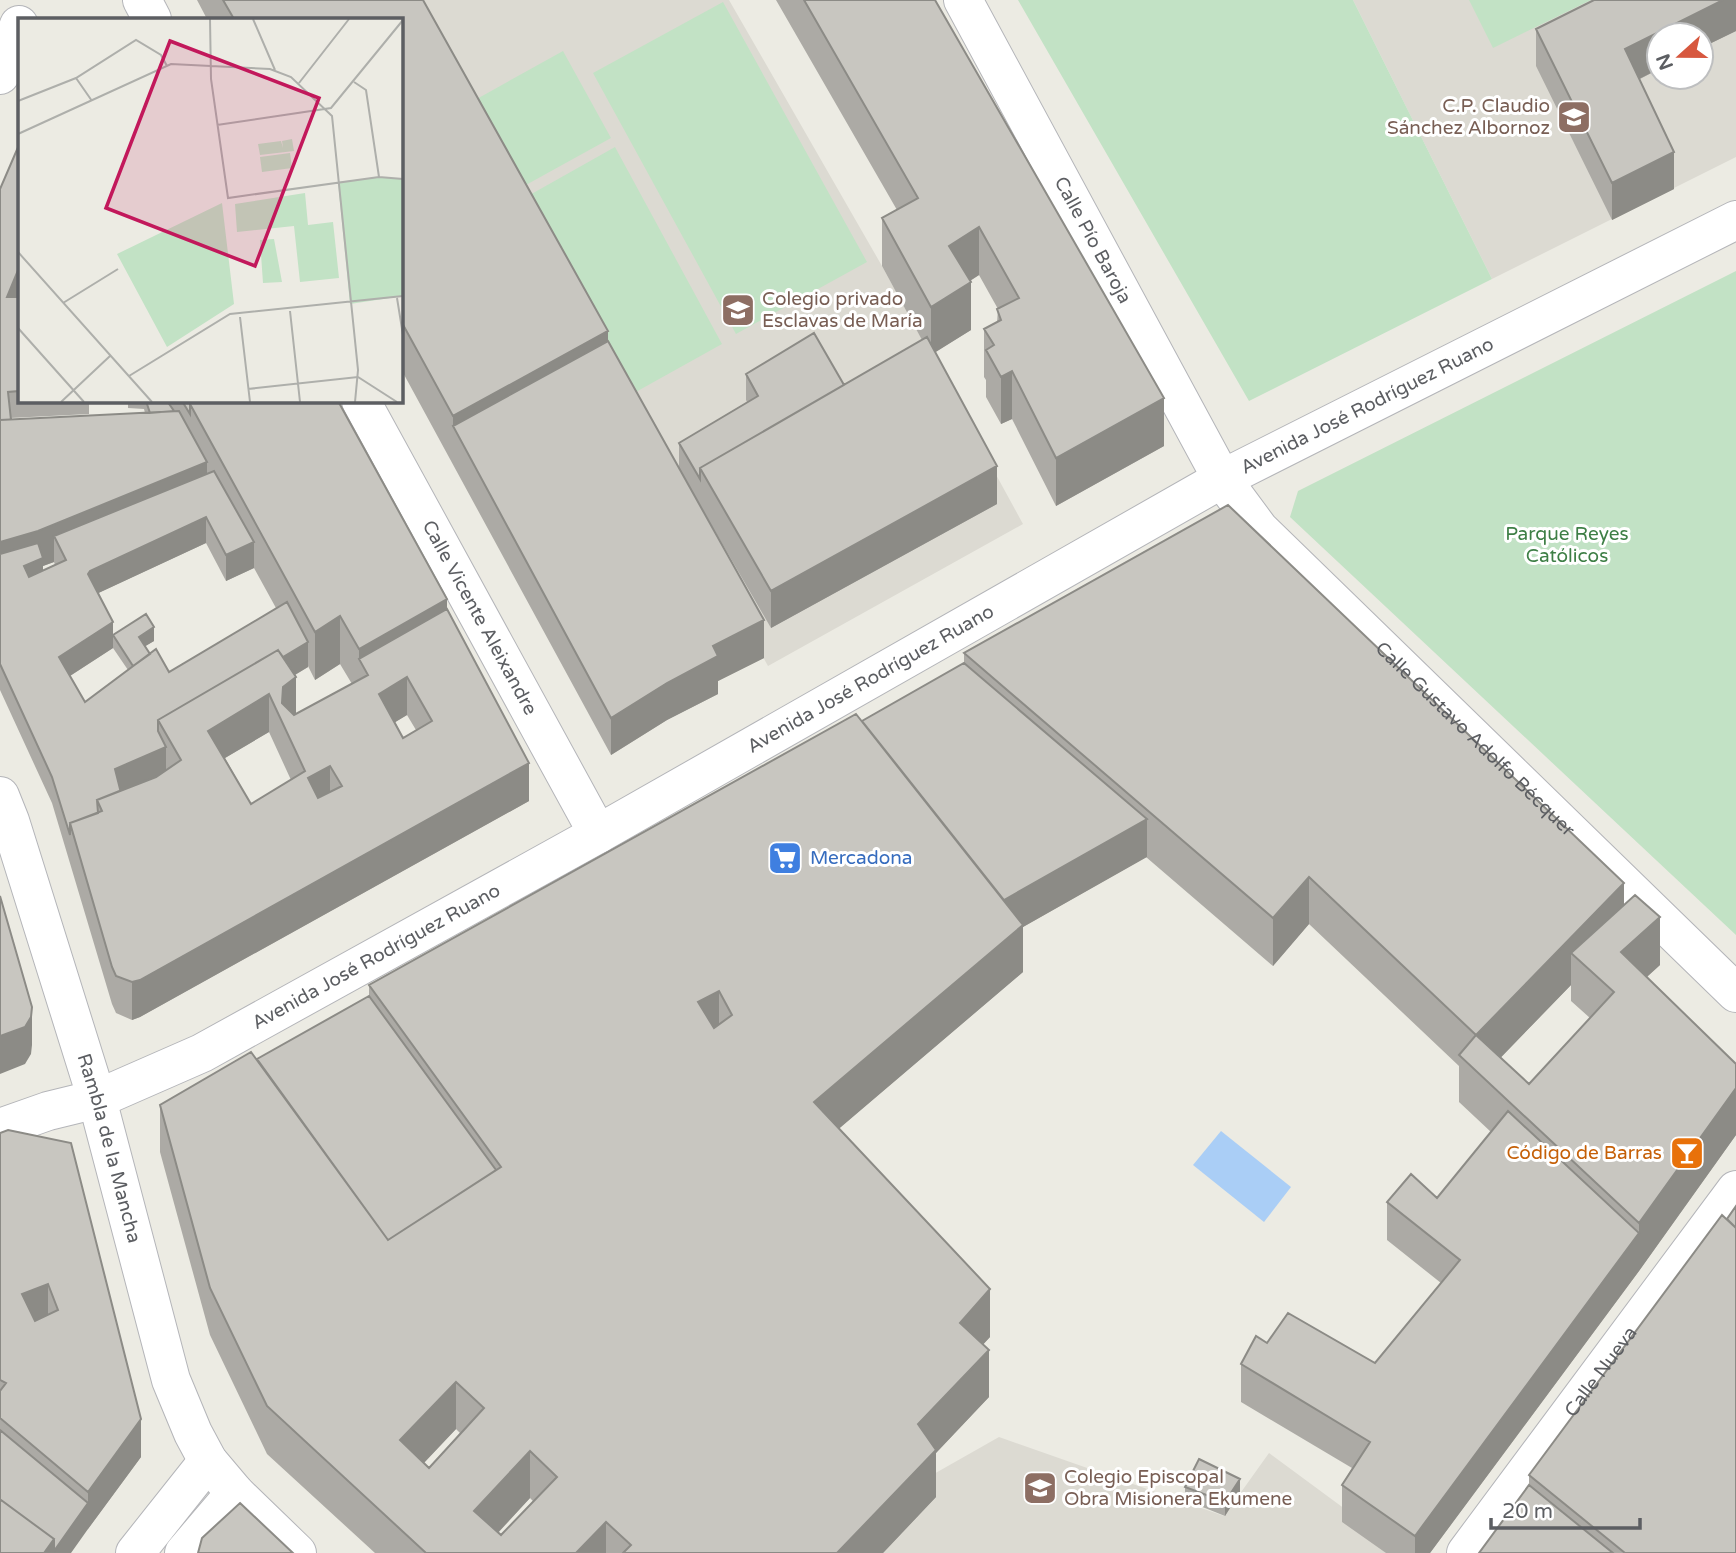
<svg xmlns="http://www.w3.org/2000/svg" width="1736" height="1553" viewBox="0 0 1736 1553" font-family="'Varela Round',sans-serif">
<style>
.education{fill:#dcdad2;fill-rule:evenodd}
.green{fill:#c2e2c5}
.water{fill:#aacef6}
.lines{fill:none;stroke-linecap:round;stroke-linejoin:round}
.street-casing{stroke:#b4b5b9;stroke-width:40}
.street{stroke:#fff;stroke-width:38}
.wall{fill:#acaaa5;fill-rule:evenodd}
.shaded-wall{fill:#8c8b86}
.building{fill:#c8c6c0;stroke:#8c8b86;stroke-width:2;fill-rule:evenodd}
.labels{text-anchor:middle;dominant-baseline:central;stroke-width:6;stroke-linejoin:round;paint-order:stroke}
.education-label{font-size:19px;fill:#785e54;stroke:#fff;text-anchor:start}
.street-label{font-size:19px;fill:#5c5e62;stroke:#fff}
.park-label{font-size:19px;fill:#3e7f46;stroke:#fff}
.shop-label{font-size:19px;fill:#366cbe;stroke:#fff;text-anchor:start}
.food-label{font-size:19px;fill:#c56008;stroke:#fff;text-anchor:end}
.inset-road{fill:none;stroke:#aeafab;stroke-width:2}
.view{fill:#c2185b;fill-opacity:0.15;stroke:#c2185b;stroke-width:3.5}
.inset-edge{fill:none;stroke:#5c5e62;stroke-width:3.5}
</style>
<rect width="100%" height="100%" fill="#ecebe3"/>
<path class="education" d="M396,0H729L882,266L1023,524L768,666Z
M1353,0H1736V157L1492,279ZM1659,35H1701V77H1659Z
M999,1437L1224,1516L1269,1453L1349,1512L1386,1553H883L925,1479Z"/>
<path class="green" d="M1018,0H1353L1492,279L1249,401Z
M1469,0H1591L1493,48Z
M723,2L867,262L736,334L593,73Z
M563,51L611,138L515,191L466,105Z
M615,147L722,344L625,398L519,201Z
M1736,271V935L1290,517L1298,491Z"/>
<path class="water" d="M1221,1131L1291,1187L1264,1222L1193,1165Z"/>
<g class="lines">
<g class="street-casing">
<g id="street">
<path d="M142,0L152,19"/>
<path id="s1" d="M963,0L1222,479L1259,529L1736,993"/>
<path d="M0,75L19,25"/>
<path id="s2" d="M361,401L598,834"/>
<path id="s3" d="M0,796L10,821L97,1099L171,1380L193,1433L208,1461L235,1493L297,1553"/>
<path id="s4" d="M0,1128L48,1111L97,1099L202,1053L598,834L1222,479L1736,220"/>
<path d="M135,1553L208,1461"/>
<path d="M184,1553L235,1493"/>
<path id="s5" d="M1466,1553L1736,1190"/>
</g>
</g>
<use href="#street" class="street"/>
</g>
<path class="wall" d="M197,0H423L608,341L679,468V443L747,402L746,400V374L844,385L922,340L882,266V218L897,210L776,0H935L1164,446L1056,506L1012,419L1001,424L986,397V380L984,377V329L997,323L998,309L979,275L970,281L971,330L935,352L997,504L771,628L690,488L764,658L718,681V694L667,720L611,755L401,369V19H207Z
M1736,0V31L1701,48L1659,35V69L1640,79L1674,189L1612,220L1536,66V29Z
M19,145V294L18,297H19V401H89V414L10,418L11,420L145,413L144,409L128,408V401H338L447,609L529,801L140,1017L132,1020L116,1013L112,1004L52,803L0,690V189ZM206,543L226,581L254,568L276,608L169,672L150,654L145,646L154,641L113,635L98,593ZM54,562L55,565L43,571V566ZM113,648L128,670L85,702L70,676ZM340,664L352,684L296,714L295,675L308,667V666L315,680ZM407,715L416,730L403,738L395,722ZM269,732L291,780L251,804L225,758Z
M964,653L1624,905L1660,965L1647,977L1736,1064V1135L1639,1271L1430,1553H1386L1342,1522V1485L1352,1468L1241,1402V1364L1267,1343L1375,1363L1441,1283L1387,1240V1202L1437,1198L1491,1132L1459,1102V1066L1309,924L1273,966L1146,857L1023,927V972L838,1129L990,1337L983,1344L989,1397L936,1453V1497L883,1553H375L267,1454L210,1335L160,1152V1105L257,1059L369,996V985L862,721L964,663ZM1571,985V1001L1590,1018L1529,1084L1500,1058ZM456,1429L460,1433L429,1468L424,1463ZM530,1498L533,1501L501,1535L498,1533Z
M0,1133L141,1457L88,1529L0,1553Z
M1727,1219L1736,1553H1479L1529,1485V1475Z
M1185,1487L1240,1492L1225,1516L1185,1500Z"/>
<path class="shaded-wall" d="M1723,0H1736V31L1701,48V35H1659V69L1625,86V49Z
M1674,152V189L1612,220V183Z
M979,227V275L949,294V246Z
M19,268V294L7,323V297Z
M971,282V330L931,355V307Z
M608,331V378L453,426V464V416Z
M1012,371V419L1001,424V377Z
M1164,398V446L1056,506V458Z
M207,462V499L54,536V562L43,566V584L24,592L0,579V542Z
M997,466V504L771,628V591Z
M206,517V543L90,597L88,574L90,571Z
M254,542V568L226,581V555Z
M447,599V647L368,675L359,659V649Z
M340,616V664L315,680V632Z
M764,620V658L718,681V694L667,720L611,755V718L713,646Z
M113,622V648L59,683V657Z
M154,627V641L139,650V637Z
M308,642V667L174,747L163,728Z
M296,677V714L282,722L283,687Z
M407,677V715L379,732V694Z
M269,694V732L208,768V731Z
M166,747V772L115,795V769Z
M529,763V801L140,1017L132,1020V982Z
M330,766V803L308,816V778Z
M1147,819V857L1023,927V972L814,1150V1102L999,903Z
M1309,877V924L1273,966V918Z
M1624,883V930L1571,953V985L1482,1077L1476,1035Z
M1660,917V965L1621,1000V952Z
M719,991V1039L698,1002Z
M32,1007V1045L31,1054L25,1064L0,1074V1036Z
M1736,1088V1135L1639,1271L1430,1553H1415V1536L1639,1233V1223Z
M48,1284V1322L22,1331V1294Z
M990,1289V1337L960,1370V1323Z
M989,1350V1397L936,1453V1497L883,1553H837L918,1424Z
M456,1382V1429L400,1488V1440Z
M141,1419V1457L88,1529V1492Z
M530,1451V1498L479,1553L474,1511Z
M1240,1479V1492L1225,1516V1502Z
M88,1503V1529L71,1553H44L54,1539Z
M606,1522V1553H576Z"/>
<path class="building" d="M223,0H423L608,331L453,416L401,321V19H234Z
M804,0H935L1164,398L1056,458L1012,371L1001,377L986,350L994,345L984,329L1001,320L997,309L1019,298L979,227L949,246L971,282L931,307L882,218L918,198Z
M1594,0H1723L1625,49L1674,152L1612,183L1536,29Z
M19,145V268L7,297H19V391L8,392L11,420H0V189Z
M814,333L844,385L700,468V479L679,443L758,396L746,374Z
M927,337L997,466L771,591L700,468Z
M608,341L764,620L713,646L718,656L667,683L611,718L453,426Z
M146,401H167L174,411L150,413Z
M182,401H195L190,404V414Z
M195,401H338L447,599L359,649L340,616L315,632L190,404Z
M179,411L207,462L38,531L0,542V420Z
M214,471L254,542L226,555L206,517L90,571L88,574L113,622L59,657L85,702L156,649L169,672L287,602L308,642L283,657L278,650L158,720V731L166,747L115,769L120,789L147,780L97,800L98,813L70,823V835L52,777L0,664V554L38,543L43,558L24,566L29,577L66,560L54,536Z
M1228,505L1624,883L1476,1035L1309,877L1273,918L964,653Z
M447,609L529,763L140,980L132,982L116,976L112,967L70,823L102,811L97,800L156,777L181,760L158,720L278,650L296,677L283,687L282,703L294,715L368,675L359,659ZM407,677L432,721L403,738L379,694ZM269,694L305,771L251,804L208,731ZM330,766L342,786L318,798L308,778Z
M146,614L154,627L139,637L150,654L133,666L113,635Z
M964,663L1147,819L1004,900L862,721Z
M856,714L1023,925L814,1102L990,1289L960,1323L989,1350L918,1424L936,1450L837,1553H623L631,1545L606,1522L576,1553H426L267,1406L210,1288L160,1105L251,1052L388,1240L501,1167L369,985ZM719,991L732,1015L714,1028L698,1002ZM456,1382L484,1408L429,1468L400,1440ZM530,1451L557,1477L501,1535L474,1511Z
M1635,895L1660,917L1621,952L1736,1064V1088L1639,1223L1459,1055L1476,1035L1529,1084L1614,992L1571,953Z
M0,896L32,1007L31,1017L25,1027L0,1036Z
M369,996L496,1170L388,1240L257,1059Z
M1508,1111L1639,1233L1415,1536L1342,1485L1370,1442L1241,1364L1256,1336L1267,1343L1288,1313L1375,1363L1460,1260L1387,1202L1411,1174L1437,1198Z
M8,1130L71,1143L141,1419L88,1492L0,1418V1391L6,1383L0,1380V1133ZM48,1284L58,1310L35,1321L22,1294Z
M1736,1206V1228L1727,1219Z
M1722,1215L1736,1228V1553H1625L1529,1475Z
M0,1430L88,1503L54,1551V1539L1,1500L0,1502Z
M1199,1459L1240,1479L1225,1502L1185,1487Z
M1529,1485L1613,1553H1479Z
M1,1500L54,1539L44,1553H0V1502Z
M240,1503L293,1553H198L202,1538Z"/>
<defs>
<g id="university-square" transform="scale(1.75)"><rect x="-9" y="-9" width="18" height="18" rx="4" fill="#8d6e63" stroke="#fff"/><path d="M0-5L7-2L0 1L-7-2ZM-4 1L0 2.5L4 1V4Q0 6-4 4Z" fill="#fff"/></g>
<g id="school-square" transform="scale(1.75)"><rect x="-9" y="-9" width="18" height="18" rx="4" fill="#8d6e63" stroke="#fff"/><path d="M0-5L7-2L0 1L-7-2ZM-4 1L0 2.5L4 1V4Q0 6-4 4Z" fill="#fff"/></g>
<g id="supermarket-square" transform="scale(1.75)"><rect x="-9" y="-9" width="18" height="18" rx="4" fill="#3f7fe0" stroke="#fff"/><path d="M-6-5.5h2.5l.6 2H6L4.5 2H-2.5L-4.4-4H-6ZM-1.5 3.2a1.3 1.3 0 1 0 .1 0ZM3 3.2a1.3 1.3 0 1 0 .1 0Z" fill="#fff"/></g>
<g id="bar-square" transform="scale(1.75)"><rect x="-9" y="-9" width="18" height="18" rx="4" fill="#e8710a" stroke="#fff"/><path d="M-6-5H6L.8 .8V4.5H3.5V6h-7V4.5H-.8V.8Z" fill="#fff"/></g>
</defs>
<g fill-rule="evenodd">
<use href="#university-square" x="1574" y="117"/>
<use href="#school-square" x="738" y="310"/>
<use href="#supermarket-square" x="785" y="858"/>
<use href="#bar-square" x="1687" y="1153"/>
<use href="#school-square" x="1040" y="1488"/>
</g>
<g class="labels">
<g class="education-label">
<text x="1550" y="106" text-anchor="end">C.P. Claudio<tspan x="1550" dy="22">Sánchez Albornoz</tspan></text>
<text x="762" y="299">Colegio privado<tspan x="762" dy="22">Esclavas de María</tspan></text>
<text x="1064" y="1477">Colegio Episcopal<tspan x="1064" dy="22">Obra Misionera Ekumene</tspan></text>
</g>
<g class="street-label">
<text stroke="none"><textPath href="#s1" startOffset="273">Calle Pío Baroja</textPath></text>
<text stroke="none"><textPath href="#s4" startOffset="1549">Avenida José Rodríguez Ruano</textPath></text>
<text stroke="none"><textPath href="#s2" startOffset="247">Calle Vicente Aleixandre</textPath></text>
<text stroke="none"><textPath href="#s4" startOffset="982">Avenida José Rodríguez Ruano</textPath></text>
<text stroke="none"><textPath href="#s1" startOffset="908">Calle Gustavo Adolfo Bécquer</textPath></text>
<text stroke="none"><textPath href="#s4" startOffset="415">Avenida José Rodríguez Ruano</textPath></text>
<text stroke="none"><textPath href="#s3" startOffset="369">Rambla de la Mancha</textPath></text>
<text stroke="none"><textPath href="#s5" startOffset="226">Calle Nueva</textPath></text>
</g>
<g class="park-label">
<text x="1567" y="534">Parque Reyes<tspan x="1567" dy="22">Católicos</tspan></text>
</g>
<g class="shop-label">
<text x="810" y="858">Mercadona</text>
</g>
<g class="food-label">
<text x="1662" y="1153">Código de Barras</text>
</g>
</g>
<g transform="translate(18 18)">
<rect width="385" height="385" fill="#ecebe3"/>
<path d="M274,121L276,133L242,137L240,126L263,123L265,130L264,123ZM272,135L274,150L244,154L242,139ZM361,159L385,161V278L332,286L320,164ZM287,175L290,207L315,204L321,260L282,264L276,208L219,214L217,186ZM204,185L216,286L149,329L99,236ZM256,221L264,264L245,265L242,222Z" fill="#c2e2c5"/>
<path class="inset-road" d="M192,1L193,61L210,180L361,159L385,161M235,1L257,52M58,60L74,83M336,64L348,72L361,159M281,65L331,1M0,83L58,60L118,22L143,37L149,48M199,107L313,90L385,2M0,116L153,46L252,51L273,59L314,98L340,352L337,384M0,234L134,384M379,280L385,317M45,285L100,251M272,293L282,384M222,299L232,384M0,310L66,384M111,358L212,296L385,278M230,371L340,359L379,384M43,384L92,338"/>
<path class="view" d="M152,23L301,80L237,248L88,190Z"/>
<rect width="385" height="385" class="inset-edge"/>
</g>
<g transform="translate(1680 56) rotate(249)"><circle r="33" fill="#ffffff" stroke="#bebfc0" stroke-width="2"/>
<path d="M0-5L12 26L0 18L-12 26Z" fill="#d7583f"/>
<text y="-10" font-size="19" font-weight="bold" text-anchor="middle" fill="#5c5e62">N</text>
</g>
<path d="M1491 1518v10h149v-10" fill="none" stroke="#5c5e62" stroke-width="3.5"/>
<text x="1502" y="1518" font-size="21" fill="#5c5e62" stroke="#ffffff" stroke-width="5" paint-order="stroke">20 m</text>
</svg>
